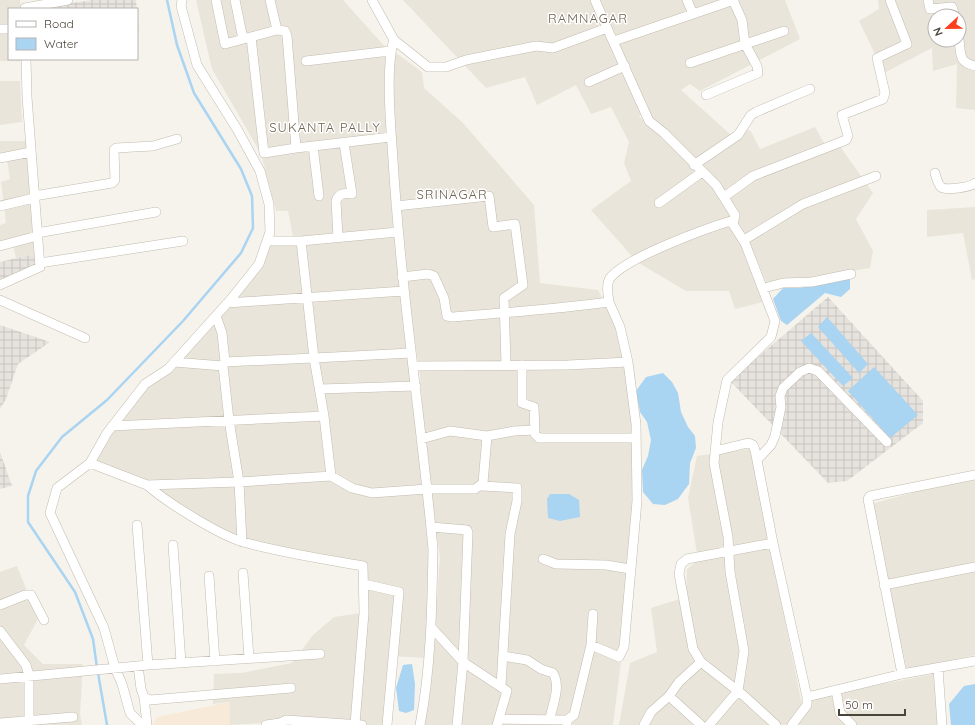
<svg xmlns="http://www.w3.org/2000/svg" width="975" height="725" viewBox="0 0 975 725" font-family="Quicksand,sans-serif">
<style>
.residential{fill:#eae5da;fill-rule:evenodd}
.commercial{fill:#f7ead8}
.industrial{fill:url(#industrial-grid)}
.water{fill:#a9d4f2}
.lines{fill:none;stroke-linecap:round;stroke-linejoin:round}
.stream{stroke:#a9d4f2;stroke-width:2.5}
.minor-casing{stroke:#c2bbae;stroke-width:10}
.minor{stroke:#fff;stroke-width:9}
.labels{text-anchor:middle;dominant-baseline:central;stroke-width:3;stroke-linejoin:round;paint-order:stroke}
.neighbourhood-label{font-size:13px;letter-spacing:1px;fill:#6e6250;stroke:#fff}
</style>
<defs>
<pattern id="industrial-grid" width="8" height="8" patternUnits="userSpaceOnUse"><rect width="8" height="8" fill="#e6e2dd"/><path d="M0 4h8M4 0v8" fill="none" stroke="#c7c3be"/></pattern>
</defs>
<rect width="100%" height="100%" fill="#f6f3ec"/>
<path class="residential" d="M0,0H20L21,9H9V59H20V61H0Z
M196,0H343L387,49L400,288L233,300L269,243L294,242L288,211H276L261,154L212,69Z
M403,0H785L800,39L700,91L690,84L681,90L730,134L750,130L760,149L815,127L824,143L839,145L873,193L856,219L873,251L870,268L767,284L751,246L737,224L739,213L647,112L639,116L712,187L731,215L763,302L735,309L729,291H686L637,262L591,210L631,181L624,163L629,142L611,107L591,114L576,85L537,105L525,77L486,88Z
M878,0H975V110L956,108L957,64L933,71L932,48L884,73L859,21L879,9ZM935,16H959V40H935Z
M392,50L422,72L424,88L463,123L534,205L540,283L598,290L607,306L624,352L633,427L635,499L627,564L622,640L618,653L621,662L613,725H500L510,689L468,661L435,627L440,557L427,470L420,375L407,289L395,143Z
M0,81H20L22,122L0,125Z
M0,141H27L34,254L16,258L12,240L0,243V225L6,223L1,182L10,179L7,160L0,162Z
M975,207V279L972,280L963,233L927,237V210Z
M401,294L411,368L429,551V605L424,658L392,656L385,725H358L362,563L244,541L211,526L163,495L95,461L111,433L147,387L227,307L304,302Z
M750,449L801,700L934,674L938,725H619L630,663L657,652L651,608L686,597L687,569L698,560L688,498L697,456Z
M975,476V655L907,670L871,504Z
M17,566L38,619L24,645L43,664H83L80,714L82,725H0V572Z
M361,613L353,725H282V722L230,725V702L213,704L214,674L241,673L292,663L313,635L334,617Z
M432,633L502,693L494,725H424Z"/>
<path class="commercial" d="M230,702V725H152L157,717Z"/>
<path class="industrial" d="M92,0H136L139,33H137V9H32Z
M34,254L37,265L0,282V262Z
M828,297L923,401V423L847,481L828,483L730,381Z
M0,325L50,342L18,364L6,399L0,409Z
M0,452L12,486L0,489Z"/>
<path class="water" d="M850,279V289L841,297L825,293L787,325L781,321L773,299L783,288H799Z
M827,317L868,364L859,373L818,327Z
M811,333L853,378L843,386L801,341Z
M874,367L918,415L890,438L848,391Z
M663,373L672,382L678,393L681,412L688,427L695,436L696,448L690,463L689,484L678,499L665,505L653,504L643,492L642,470L648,456L651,440L647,422L640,412L636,391L646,377Z
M550,494H569L579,500L580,517L560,521L548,518L547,499Z
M412,664L415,684L414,710L406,713L399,711L396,688L403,665Z
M975,684V725H951L949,704L964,686Z"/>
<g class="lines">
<path class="stream" d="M97,668L93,639L75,592L28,522V496L36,471L62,437L107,400L183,321L241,253L253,228L252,196L241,169L194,93L177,45L167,0
M98,673L107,725"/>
<g class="minor-casing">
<path id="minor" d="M182,0L181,6L197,65L237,129L260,171L269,204L270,232L259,264L231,299L168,369L145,384L107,433L90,463L147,485L239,482L331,476L352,488L372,493L427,489H475L483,483L487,436L514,431L535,430
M216,0L225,44L277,30
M235,0L243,39
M270,0L277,30L285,31L287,36L296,148L391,137
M372,0L394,40L428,67H446L466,60L536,46L553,48L607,28L649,121L664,133L716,185L735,215L733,224L745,243L775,321L771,337L727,380L718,422L714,463L728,537L730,572L744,651L738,691L709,725
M595,0L607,28
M687,0L693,14
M928,0L930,9L952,7L955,16
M25,8L68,0
M0,29H9
M251,37L264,153L296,148
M959,39C961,54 958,62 975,66
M394,40C385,67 391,129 393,160C401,291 421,419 433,549C432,608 431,668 420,725
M614,41L734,0
M306,61L390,51
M690,63L784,31
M589,82L625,66
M706,95L758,73L757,66L745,44L742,20L733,0
M313,146L319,196
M0,158L31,152
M694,165L738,135L751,115L756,112L810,89
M935,173C936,177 938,184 941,187C946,191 971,187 975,183
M34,196L112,183L115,180L114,150L116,148L153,146L177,139
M724,197L753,176L846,140L848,136L842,115L883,99L885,93L877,58L907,44L890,0
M659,203L702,172
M0,206L34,198
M396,206L489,196L493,227L515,224L523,285L504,298L506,365
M37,233L156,212
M338,237L336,201C339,193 344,193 352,194L344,143
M744,240L803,204L876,176
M267,241H301
M0,246L37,236
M40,263L183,241
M402,277L428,274L434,276L444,298L447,316L452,317C504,313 557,309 609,302L620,327L628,362L636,424L637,501L624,647L619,657L591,645L574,715L567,720V725
M0,285L40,267L27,97L26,59
M764,288L783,283L812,282L851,274
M0,300L85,338
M609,302C608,295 606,284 610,278C627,257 707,228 734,220
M227,303L404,291
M216,316L222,333L225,362
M174,362L223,366
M522,365V403L534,407L535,434L539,438H636
M414,366L568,365L628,362
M320,389L416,386
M112,426L324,416
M421,439L450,431L487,436
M715,451L748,443L753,445L755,450L773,543L807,697L902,674L975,661
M757,460L771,445L775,436L781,407L780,396L783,388L800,372L809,368L818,371L887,442
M90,463L57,488L50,513L104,628L115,668L122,684L130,713L142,725
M331,476L324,416L314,358L411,353
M147,485C166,502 219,535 243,542C282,553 323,559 363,566L364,613L355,724
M481,486L517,488V501L510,534L501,686
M137,525L148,665
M431,527L467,530L468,533L463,662L457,725
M242,542L239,482L229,420L223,366L225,362L314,358L301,241L398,232
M773,543L687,559L681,564L679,574L693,649L701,662L743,695L776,725
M173,545L181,663
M543,559L556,564L606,565L630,569
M243,573L249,658
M209,576L215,661
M364,584L399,592L387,725
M884,585L975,567
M0,605L25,595H31L44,620
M431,627L463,662L507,691L497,725
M0,631L26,665L29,676V725
M591,645L593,614
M503,656L527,660L541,669L553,673C561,686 553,704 550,718
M701,662L679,682L669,696L701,725
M138,666L141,689L144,697L150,700L291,688
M938,668L942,725
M902,674L868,499L870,496L975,475
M0,679L148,665L320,654
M836,690L840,713L852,725
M144,697L147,725
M499,719L567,720
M0,723L73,717
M266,725L280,723L286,720L362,725
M644,725L651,712L669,696
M792,725L807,705V697"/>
</g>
<use href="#minor" class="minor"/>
</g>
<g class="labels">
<g class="neighbourhood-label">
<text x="588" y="18">RAMNAGAR</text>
<text x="325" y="127">SUKANTA PALLY</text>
<text x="452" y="194">SRINAGAR</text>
</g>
</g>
<rect x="8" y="8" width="130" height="52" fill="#ffffff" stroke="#b7b4b0"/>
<rect x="16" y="21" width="20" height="6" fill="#ffffff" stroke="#b7b4b0"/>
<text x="44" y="28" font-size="12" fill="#4b4439">Road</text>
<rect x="16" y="38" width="20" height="12" fill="#a9d4f2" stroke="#b7b4b0"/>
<text x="44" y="48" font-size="12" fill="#4b4439">Water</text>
<g transform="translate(947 28) rotate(248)"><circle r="19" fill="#ffffff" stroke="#b7b4b0"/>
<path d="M0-3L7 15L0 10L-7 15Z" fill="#fc3f1d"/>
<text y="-6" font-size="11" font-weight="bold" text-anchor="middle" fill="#4b4439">N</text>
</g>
<path d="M839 709v6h66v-6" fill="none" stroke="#4b4439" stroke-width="2"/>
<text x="845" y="709" font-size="12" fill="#4b4439" stroke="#ffffff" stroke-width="3" paint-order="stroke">50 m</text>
</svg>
